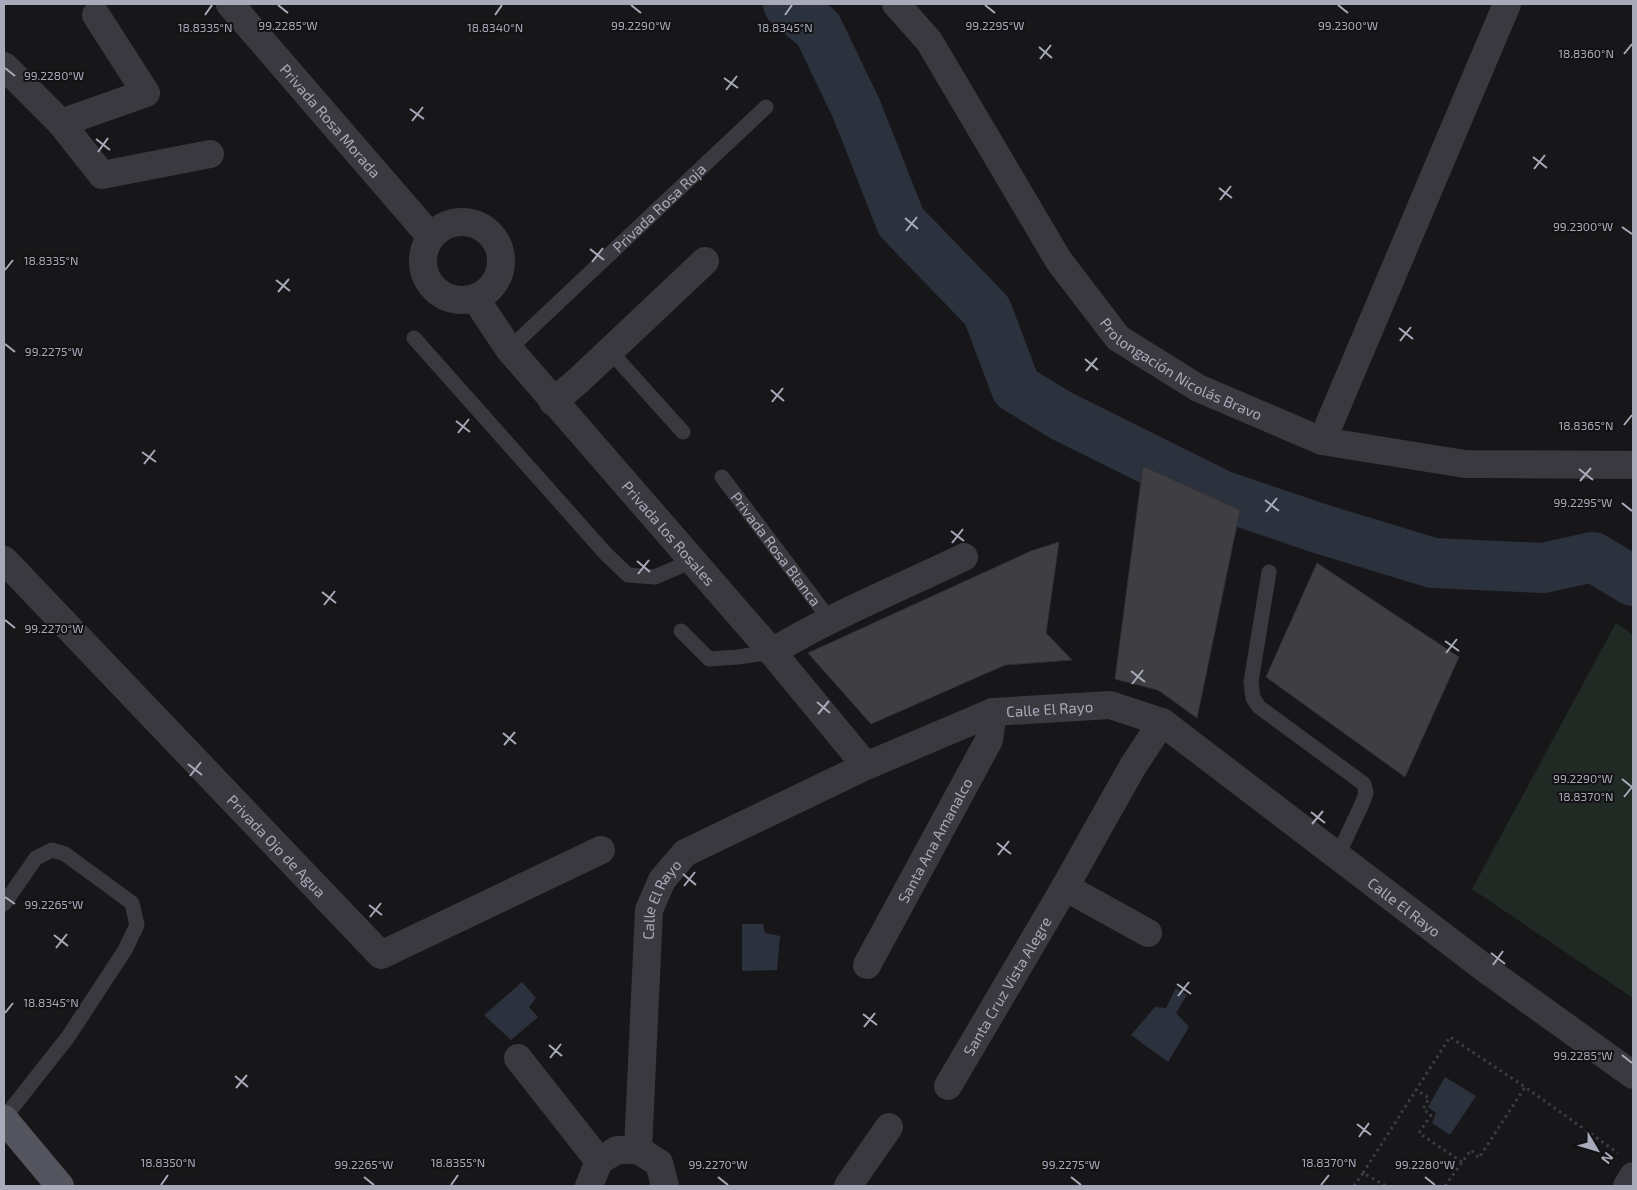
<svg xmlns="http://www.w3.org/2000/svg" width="1637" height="1190" viewBox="0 0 1637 1190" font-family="'Exo 2',sans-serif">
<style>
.green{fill:#202923}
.water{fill:#2c323d}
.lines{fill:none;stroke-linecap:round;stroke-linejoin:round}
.river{stroke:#2c323d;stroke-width:50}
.building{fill:#3e3e43;stroke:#313135}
.path{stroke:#3d3e45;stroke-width:3;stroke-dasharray:2.5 4;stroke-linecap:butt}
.service{stroke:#3a3940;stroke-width:15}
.minor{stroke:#3a3940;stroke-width:28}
.primary{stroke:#53545d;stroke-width:28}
.ticks{fill:none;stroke:#a8aab9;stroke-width:2}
.labels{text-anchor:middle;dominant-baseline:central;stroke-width:4;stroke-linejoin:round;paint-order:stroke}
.street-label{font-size:15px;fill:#a8aab9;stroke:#121214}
.ticks-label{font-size:12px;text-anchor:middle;fill:#a8aab9;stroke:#121214;stroke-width:4;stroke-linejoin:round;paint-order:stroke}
</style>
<rect width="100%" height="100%" fill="#171719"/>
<path class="green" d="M1616,623L1633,635V998L1472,889Z"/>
<path class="water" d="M742,924H763L765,933L780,936L777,970L742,971Z
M522,982L536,998L529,1007L538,1017L511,1040L484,1015Z
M1176,988L1187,995L1176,1013L1189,1027L1168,1062L1131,1035L1155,1007L1166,1008Z
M1445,1077L1476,1096L1450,1135L1432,1123L1436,1113L1428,1107Z"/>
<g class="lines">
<path class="river" d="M788,4L818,29L856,108L901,222L987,311L1016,388L1062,416L1221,495L1318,528L1433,563L1543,568L1593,557L1633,581"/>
</g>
<path class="building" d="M1143,466L1240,510L1197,718L1158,690L1115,679Z
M1059,542L1046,633L1072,660L1005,665L871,724L808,653L1031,551Z
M1317,563L1459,657L1405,777L1266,677Z"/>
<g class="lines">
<path class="path" d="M1462,1162L1419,1133L1431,1115L1423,1109L1429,1098L1416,1090L1450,1037L1525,1087
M1363,1173L1416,1090
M1354,1186L1363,1173L1386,1186
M1445,1186L1471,1150L1479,1158L1525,1087L1618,1153"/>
<g class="service">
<path d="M414,338L606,554L628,575L655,577L692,561"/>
<path id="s1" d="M509,349L766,107"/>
<path d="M610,351L683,432"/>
<path id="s2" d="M722,477L830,620"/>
<path d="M1269,572L1251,682L1253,698L1259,707L1364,784L1366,793L1362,804L1337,857"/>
<path d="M681,631L709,659L738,657L772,652"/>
<path d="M4,904L36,858L52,850L65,854L132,903L137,925L125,950L68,1037L4,1118"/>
</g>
<g class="minor">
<path id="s3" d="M230,4L431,237"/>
<path id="s4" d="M896,4L929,41L1059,261L1118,338L1198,388L1322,441L1465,464L1633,465"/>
<path d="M4,66L61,123L102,175L210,154"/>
<path d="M61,123L146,93L96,15"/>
<circle cx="462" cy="261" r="39"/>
<path id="s5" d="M475,298L509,349L772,652L866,766"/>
<path d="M553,402L579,380L705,261"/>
<path d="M1322,441L1507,4"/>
<path id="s6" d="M4,560L381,955L601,850"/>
<path d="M772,652C833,615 900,588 964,557"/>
<path d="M1065,887L1148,933"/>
<path id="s7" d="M867,965L989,740L993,712"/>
<path d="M518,1058L599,1161"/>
<path id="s8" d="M948,1086L1065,887L1133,766L1162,722"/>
<path id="s9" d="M638,1150L649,910L662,880L685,853L866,766L993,712L1110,705L1162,722L1491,973L1633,1075"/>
<path d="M589,1186L599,1161L617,1150H638L659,1163L665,1186"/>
<path d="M848,1186L889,1127"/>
<path d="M1627,1186L1633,1176"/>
</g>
<path class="primary" d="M4,1119L60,1186"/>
</g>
<path class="ticks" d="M278,5L288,13M631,5L641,13M985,5L995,13M1338,5L1348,13M205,15L212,5M495,15L502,5M785,15L792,5M1039,47L1052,58M1624,54L1632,44M1040,59L1051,45M5,68L15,76M724,78L738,88M726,90L737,76M410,109L424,119M412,121L423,107M96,139L110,150M98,152L108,138M1533,157L1547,168M1534,169L1545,155M1219,188L1232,198M1220,200L1231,186M905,218L918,229M1622,227L1632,234M906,231L917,217M590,249L604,260M592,262L603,248M5,270L13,260M276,280L290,291M278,292L289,279M1399,328L1413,339M1400,341L1411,327M5,344L15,352M1085,359L1098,370M1086,371L1097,358M771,390L784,401M772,402L783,388M456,421L470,432M1624,425L1632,415M458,433L469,419M142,452L156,462M144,464L155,450M1579,469L1593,480M1580,481L1591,468M1265,500L1279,511M1622,503L1632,511M1266,512L1277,498M951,531L964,541M952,543L963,529M637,561L650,572M638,574L649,560M322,592L336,603M324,605L335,591M5,620L15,628M1445,641L1459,651M1446,653L1457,639M1131,671L1145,682M1132,684L1143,670M817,702L830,713M818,714L829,701M503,733L516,744M504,745L515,732M188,764L202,775M190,776L201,762M1622,779L1632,787M1624,797L1632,787M1311,812L1325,823M1312,824L1323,811M997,843L1011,854M998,855L1009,841M683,874L696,885M684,886L695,872M5,897L15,904M369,905L382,915M370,917L381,903M54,935L68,946M56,948L67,934M1491,953L1505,964M1493,965L1503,951M1177,984L1191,994M1178,996L1189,982M5,1013L13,1003M863,1014L877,1025M864,1027L875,1013M549,1045L562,1056M1622,1055L1632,1063M550,1058L561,1044M235,1076L248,1087M236,1088L247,1075M1357,1124L1371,1135M1359,1137L1369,1123M364,1177L374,1185M718,1177L728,1185M1071,1177L1081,1185M1425,1177L1435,1185M161,1185L168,1175M451,1185L458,1175M1321,1185L1329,1175"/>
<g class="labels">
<g class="street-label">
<text stroke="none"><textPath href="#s3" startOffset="154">Privada Rosa Morada</textPath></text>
<text stroke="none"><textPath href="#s1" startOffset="206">Privada Rosa Roja</textPath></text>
<text stroke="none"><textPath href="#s4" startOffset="472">Prolongación Nicolás Bravo</textPath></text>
<text stroke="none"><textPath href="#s5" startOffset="305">Privada los Rosales</textPath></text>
<text stroke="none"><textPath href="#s2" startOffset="90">Privada Rosa Blanca</textPath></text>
<text stroke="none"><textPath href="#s9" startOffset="704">Calle El Rayo</textPath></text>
<text stroke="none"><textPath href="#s7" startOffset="142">Santa Ana Amanalco</textPath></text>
<text stroke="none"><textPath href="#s6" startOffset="395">Privada Ojo de Agua</textPath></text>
<text stroke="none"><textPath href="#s9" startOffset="254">Calle El Rayo</textPath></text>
<text stroke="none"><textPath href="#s9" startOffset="1124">Calle El Rayo</textPath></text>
<text stroke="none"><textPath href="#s8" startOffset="116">Santa Cruz Vista Alegre</textPath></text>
</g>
</g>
<g class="ticks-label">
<text x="288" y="30">99.2285°W</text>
<text x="641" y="30">99.2290°W</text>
<text x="995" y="30">99.2295°W</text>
<text x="1348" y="30">99.2300°W</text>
<text x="495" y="32">18.8340°N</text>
<text x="785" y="32">18.8345°N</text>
<text x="205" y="32">18.8335°N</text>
<text x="1586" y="58">18.8360°N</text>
<text x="54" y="80">99.2280°W</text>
<text x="1583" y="231">99.2300°W</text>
<text x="51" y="265">18.8335°N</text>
<text x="54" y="356">99.2275°W</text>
<text x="1586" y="430">18.8365°N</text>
<text x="1583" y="507">99.2295°W</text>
<text x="54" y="633">99.2270°W</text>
<text x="1583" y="783">99.2290°W</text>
<text x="1586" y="801">18.8370°N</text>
<text x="54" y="909">99.2265°W</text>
<text x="51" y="1007">18.8345°N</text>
<text x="1583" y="1060">99.2285°W</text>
<text x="168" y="1167">18.8350°N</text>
<text x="458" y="1167">18.8355°N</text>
<text x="1329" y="1167">18.8370°N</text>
<text x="364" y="1169">99.2265°W</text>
<text x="718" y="1169">99.2270°W</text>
<text x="1071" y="1169">99.2275°W</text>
<text x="1425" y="1169">99.2280°W</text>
</g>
<rect width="1637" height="1190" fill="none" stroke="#a8aab9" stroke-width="10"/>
<g transform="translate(1597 1150) rotate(128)" stroke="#121214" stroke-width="4" paint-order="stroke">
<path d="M0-4L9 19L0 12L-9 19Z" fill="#a8aab9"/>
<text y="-8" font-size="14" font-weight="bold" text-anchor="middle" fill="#a8aab9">N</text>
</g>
</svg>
